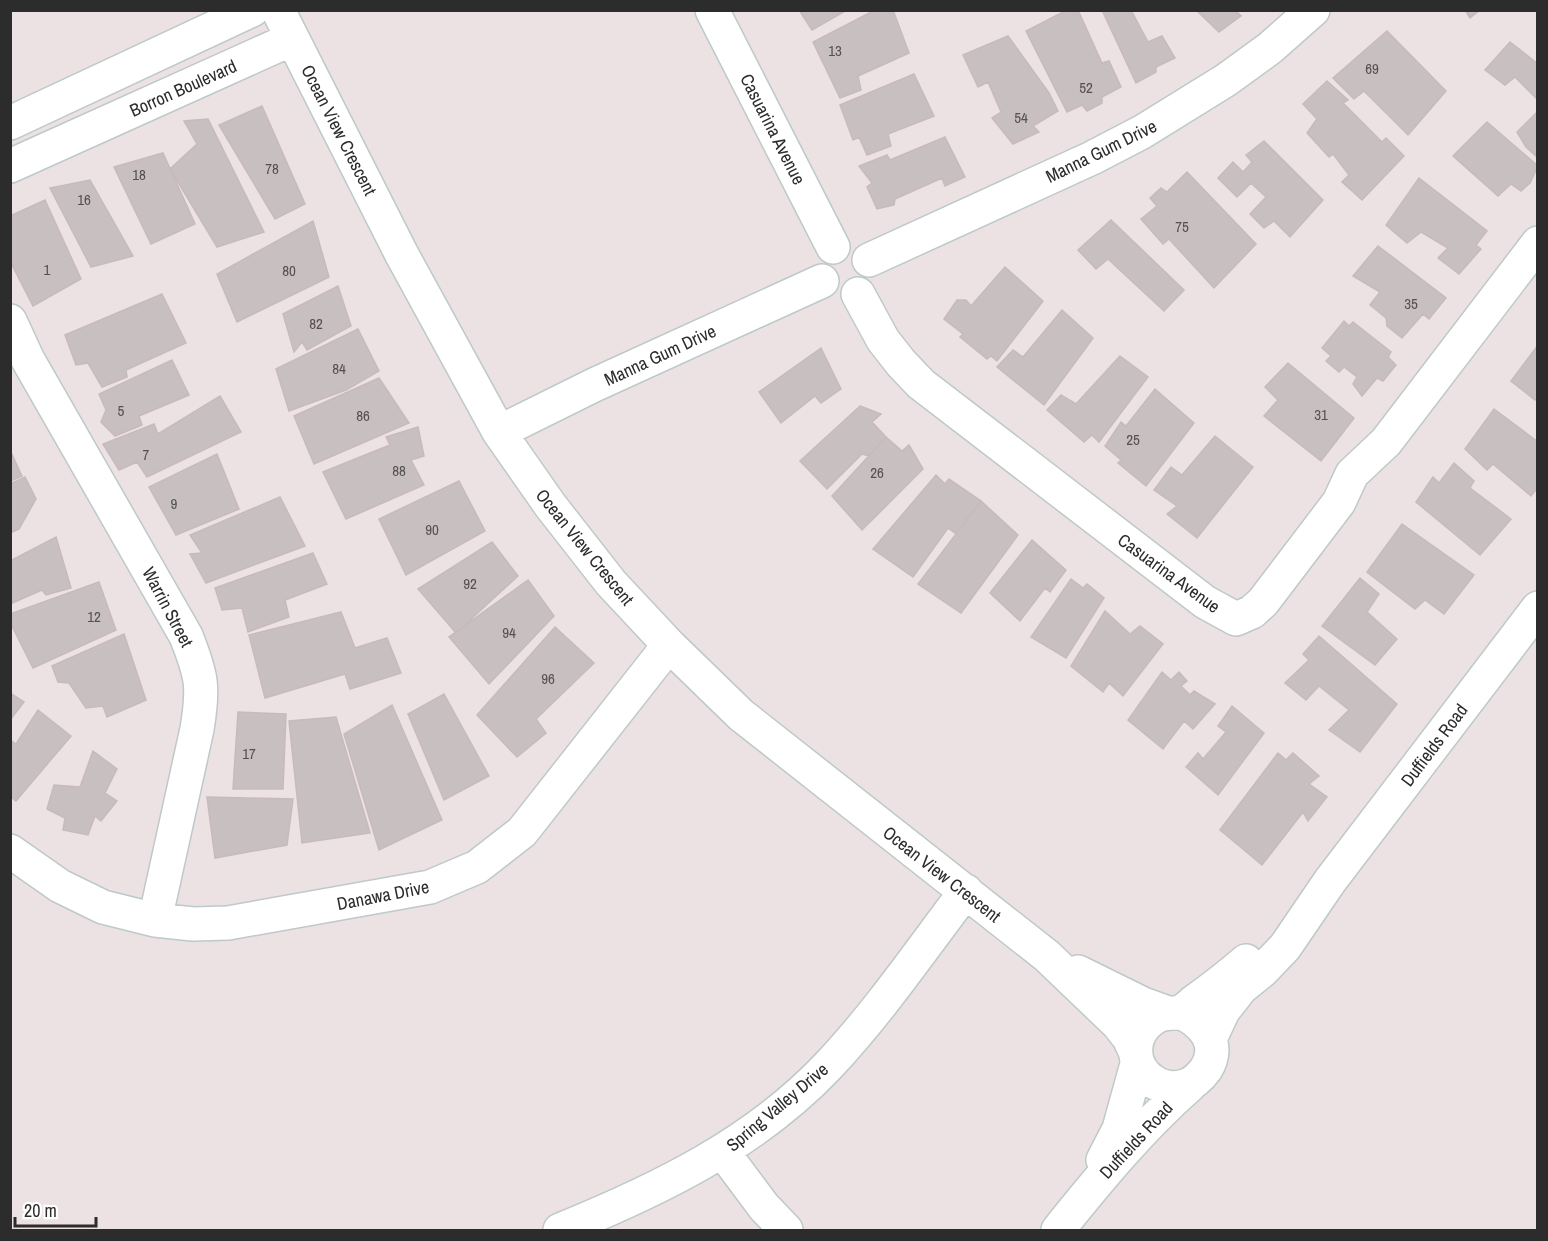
<svg xmlns="http://www.w3.org/2000/svg" width="1548" height="1241" viewBox="0 0 1548 1241" font-family="'Archivo Narrow',sans-serif">
<style>
.building{fill:#c8bfc0;stroke:#c8babc;stroke-width:1.5}
.lines{fill:none;stroke-linecap:round;stroke-linejoin:round}
.minor-casing{stroke:#bec9c9;stroke-width:36}
.minor{stroke:#fff;stroke-width:33}
.labels{text-anchor:middle;dominant-baseline:central;stroke-width:6;stroke-linejoin:round;paint-order:stroke}
.number-label{font-size:15px;fill:#535151}
.street-label{font-size:18px;fill:#2c2c2c;stroke:#fff}
</style>
<rect width="100%" height="100%" fill="#ece1e3"/>
<path class="building" d="M799,10H847L812,30Z
M875,10H893L909,53L858,76L861,90L840,98L813,42Z
M1067,10H1078L1102,63L1109,61L1121,87L1102,97V103L1087,111L1082,105L1067,112L1026,31Z
M1102,10H1131L1148,42L1162,36L1175,58L1156,67V72L1136,83Z
M1196,10H1238L1237,12L1241,16L1219,32Z
M1465,10H1480L1470,18Z
M1387,31L1446,91L1408,135L1364,91L1354,99L1333,78Z
M1008,36L1049,93L1058,111L1033,126L1039,132L1013,144L992,118L1001,112L988,82L978,87L963,55Z
M1510,42L1538,64V100L1515,77L1505,85L1485,70Z
M914,74L934,116L888,134L891,146L867,155L859,137L853,140L840,105Z
M1327,81L1348,100L1343,103L1382,142L1386,138L1404,156L1362,200L1342,182L1349,175L1333,154L1329,157L1307,133L1317,119L1303,104Z
M262,106L305,204L275,219L219,125Z
M1538,111V158L1526,147L1517,132Z
M208,119L264,232L217,247L170,169L197,144L184,121Z
M1487,122L1538,166L1530,183L1521,191L1511,184L1498,196L1453,156Z
M945,137L965,177L945,186L942,178L895,199L894,205L877,209L867,187L872,183L859,166L887,155L890,160Z
M1264,141L1323,200L1290,237L1274,221L1264,228L1250,214L1266,197L1251,183L1237,197L1218,178L1233,162L1243,172L1252,162L1246,155Z
M163,153L195,224L151,244L114,167Z
M1187,172L1256,244L1214,288L1169,239L1163,244L1141,219L1157,206L1150,198L1161,188L1167,192Z
M1419,178L1487,231L1476,245L1481,249L1459,274L1438,258L1448,248L1421,232L1407,243L1386,225Z
M90,180L133,256L91,267L50,188Z
M45,200L81,279L33,306L10,261V216Z
M1111,220L1184,290L1164,311L1108,259L1096,269L1078,250Z
M313,221L329,277L237,322L217,274Z
M1378,246L1446,298L1429,319L1423,314L1402,338L1387,326L1386,318L1370,305L1380,292L1353,276Z
M1005,267L1043,301L997,361L991,356L987,359L960,337L963,334L944,319L957,300H966L971,306Z
M338,286L351,326L307,350L302,342L294,352L283,314Z
M162,294L186,343L126,370L127,377L102,387L88,363L76,365L65,335Z
M1062,310L1093,338L1044,405L997,367L1013,350L1023,357Z
M1344,321L1349,326L1353,322L1391,352L1388,357L1396,365L1383,381L1377,378L1362,396L1353,384L1357,377L1344,367L1339,372L1326,361L1331,356L1322,348Z
M358,329L379,371L346,390L289,411L276,369Z
M1538,345V398L1535,400L1511,381Z
M821,348L841,389L821,403L815,396L781,423L759,392Z
M1120,356L1148,377L1099,442L1092,435L1084,442L1047,410L1061,395L1076,404Z
M172,360L189,395L139,416L142,425L115,436L101,422L106,410L99,394Z
M1288,363L1354,418L1321,461L1264,416L1278,400L1265,387Z
M379,378L409,423L314,464L294,416Z
M1155,389L1194,423L1146,486L1118,463L1121,460L1105,446L1121,422L1126,426Z
M220,396L241,432L147,477L137,462L119,470L103,444L154,424L158,434Z
M860,406L881,414L872,422L886,437L869,456L862,454L827,489L800,461Z
M1494,409L1538,442V487L1531,496L1493,464L1487,470L1465,449Z
M418,427L424,456L411,460L424,485L346,519L323,472L390,445L386,437Z
M1215,436L1253,467L1197,538L1167,514L1177,506L1154,490L1171,467L1182,475Z
M886,437L902,451L909,445L923,469L862,530L832,496Z
M10,450L22,476L10,481Z
M217,454L239,509L176,535L149,487Z
M1454,463L1474,481L1470,488L1511,519L1480,555L1416,502L1433,477L1439,483Z
M936,475L945,484L949,479L981,501L956,534L948,528L913,577L873,549Z
M25,477L36,499L19,529L10,533V484Z
M459,481L485,531L406,575L379,519Z
M280,497L305,546L206,583L190,554L202,553L190,535Z
M981,501L1018,535L961,613L918,584Z
M1402,524L1474,575L1444,614L1425,600L1415,609L1367,572Z
M56,537L71,588L46,595L42,590L10,604V561Z
M1032,540L1066,570L1050,592L1045,588L1020,621L990,593Z
M492,542L518,576L456,633L418,589Z
M313,553L327,584L285,600L289,617L248,632L242,608L222,610L215,588Z
M1360,578L1379,594L1367,612L1397,639L1375,665L1322,626Z
M1071,579L1083,588L1087,584L1104,598L1066,658L1031,637Z
M528,580L554,616L489,684L449,637Z
M99,582L116,630L33,668L10,622V614Z
M1105,611L1130,634L1140,626L1163,644L1123,696L1109,683L1103,692L1071,666Z
M341,612L355,648L387,638L401,673L350,689L345,674L265,698L249,635Z
M555,627L594,663L536,719L546,733L517,757L477,715Z
M124,634L146,700L107,717L103,706L86,708L69,683L58,682L52,666Z
M1319,636L1397,704L1360,752L1329,730L1349,710L1319,686L1306,700L1285,683L1309,660L1303,654Z
M1162,672L1171,680L1179,672L1187,681L1181,686L1190,695L1194,691L1215,704L1193,729L1184,721L1163,749L1128,720Z
M10,693L24,702L10,720Z
M444,694L489,776L444,800L408,714Z
M392,705L442,820L379,850L344,734Z
M1232,706L1264,733L1218,795L1186,767L1198,753L1203,759L1226,732L1218,726Z
M38,710L71,736L16,801L10,796V740L16,744Z
M238,712L286,714L283,789H233Z
M336,717L370,833L302,843L289,721Z
M93,751L117,769L105,793L117,801L101,821L95,816L88,835L63,830L65,818L47,809L54,785L80,787Z
M1278,753L1286,760L1293,753L1319,776L1309,784L1327,797L1308,821L1303,812L1262,865L1220,830Z
M207,797L293,799L287,845L215,858Z"/>
<g class="lines">
<g class="minor-casing">
<path id="minor" d="M278,10L401,253L499,432L550,505L611,583L669,645L741,715L1047,956L1118,1024L1129,1038L1135,1051
M712,10L833,247
M10,123L252,10
M10,166L292,39
M869,260L1092,158L1142,132L1226,80L1270,48L1313,10
M858,294L883,340L901,363L921,384L1205,602L1236,619L1252,612L1263,602L1339,502L1352,474L1386,442L1538,243
M10,321L28,360L186,636C202,676 204,687 197,729L155,920
M499,432L594,385L822,281
M10,851L60,886L103,907L155,920L193,924L228,923L430,887L477,867L522,832L669,645
M1078,972L1143,1004L1165,1012
M1180,1012C1203,1022 1222,1044 1206,1069C1201,1076 1194,1083 1185,1086C1176,1089 1162,1088 1154,1082C1129,1066 1130,1034 1154,1018C1165,1011 1171,1015 1180,1012C1185,1010 1191,1004 1195,1001C1213,988 1230,975 1246,961
M1210,1039L1223,1011L1241,988L1262,971L1285,947L1330,881L1538,608
M723,1152L764,1207L786,1230
M1103,1160L1119,1129L1137,1064
M560,1230C658,1190 754,1144 828,1066C879,1012 921,950 966,891
M1058,1230C1099,1179 1141,1128 1190,1085"/>
</g>
<use href="#minor" class="minor"/>
</g>
<g class="labels">
<g class="number-label">
<text x="835" y="50">13</text>
<text x="1372" y="68">69</text>
<text x="1086" y="87">52</text>
<text x="1021" y="117">54</text>
<text x="272" y="168">78</text>
<text x="139" y="174">18</text>
<text x="84" y="199">16</text>
<text x="1182" y="226">75</text>
<text x="47" y="269">1</text>
<text x="289" y="270">80</text>
<text x="1411" y="303">35</text>
<text x="316" y="323">82</text>
<text x="339" y="368">84</text>
<text x="121" y="410">5</text>
<text x="1321" y="414">31</text>
<text x="363" y="415">86</text>
<text x="1133" y="439">25</text>
<text x="146" y="454">7</text>
<text x="399" y="470">88</text>
<text x="877" y="472">26</text>
<text x="174" y="503">9</text>
<text x="432" y="529">90</text>
<text x="470" y="583">92</text>
<text x="94" y="616">12</text>
<text x="509" y="632">94</text>
<text x="548" y="678">96</text>
<text x="249" y="753">17</text>
</g>
<g class="street-label">
<text transform="translate(183 88) rotate(-24)">Borron Boulevard</text>
<text transform="translate(773 129) rotate(63)">Casuarina Avenue</text>
<text transform="translate(339 130) rotate(63)">Ocean View Crescent</text>
<text transform="translate(1101 151) rotate(-26)">Manna Gum Drive</text>
<text transform="translate(660 355) rotate(-25)">Manna Gum Drive</text>
<text transform="translate(585 547) rotate(51)">Ocean View Crescent</text>
<text transform="translate(1169 573) rotate(36)">Casuarina Avenue</text>
<text transform="translate(168 607) rotate(62)">Warrin Street</text>
<text transform="translate(1434 745) rotate(-53)">Duffields Road</text>
<text transform="translate(942 874) rotate(38)">Ocean View Crescent</text>
<text transform="translate(383 895) rotate(-11)">Danawa Drive</text>
<text transform="translate(777 1107) rotate(-40)">Spring Valley Drive</text>
<text transform="translate(1136 1140) rotate(-47)">Duffields Road</text>
</g>
</g>
<rect width="1548" height="1241" fill="none" stroke="#2c2c2c" stroke-width="24"/>
<path d="M15 1217v9h81v-9" fill="none" stroke="#2c2c2c" stroke-width="3"/>
<text x="24" y="1217" font-size="18" fill="#2c2c2c" stroke="#ffffff" stroke-width="4.5" paint-order="stroke">20 m</text>
</svg>
